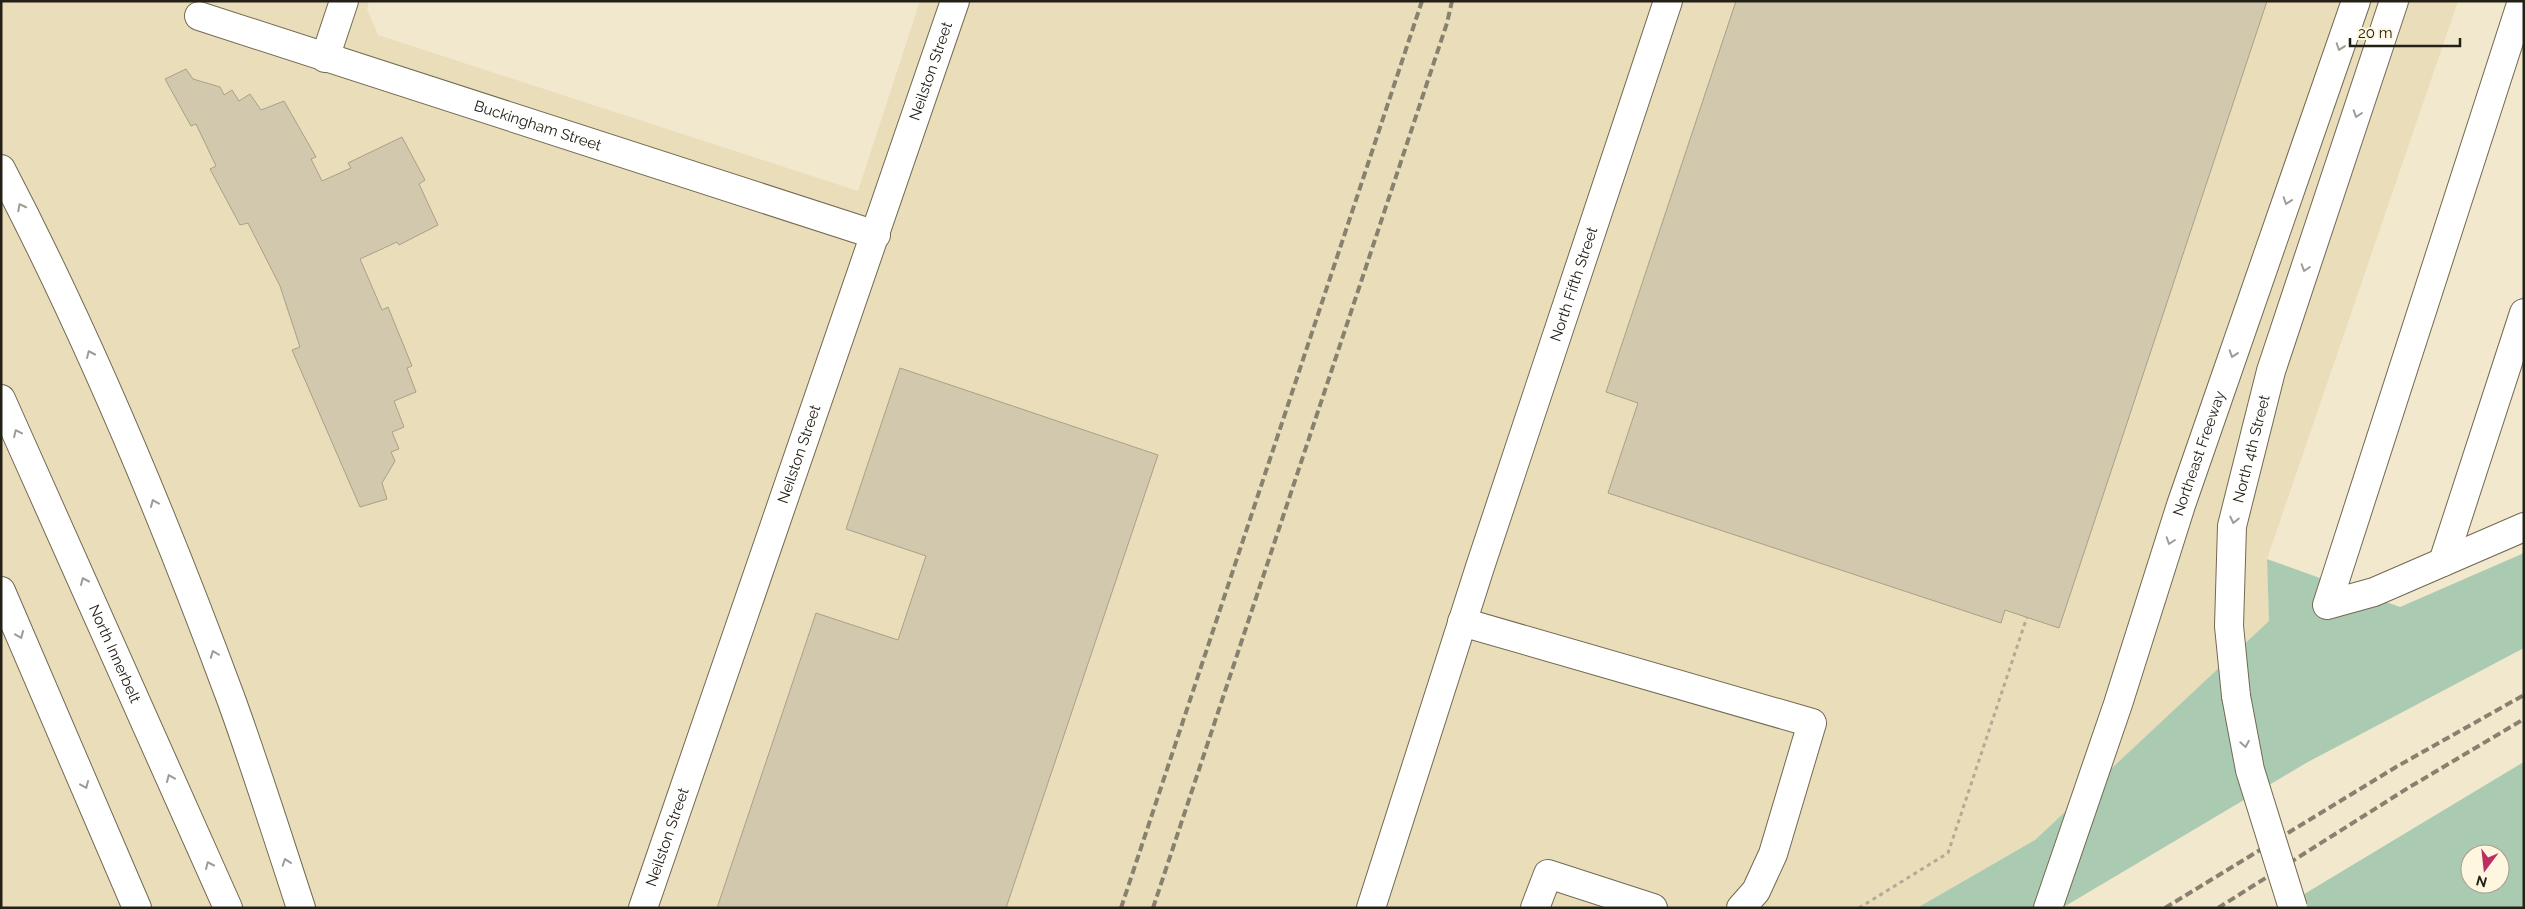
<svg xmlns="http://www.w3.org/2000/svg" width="2525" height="909" viewBox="0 0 2525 909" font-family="Raleway,sans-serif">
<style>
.built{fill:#e9ddba}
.green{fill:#aacbb1;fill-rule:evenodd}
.building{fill:#d2c8ae;stroke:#a9a086}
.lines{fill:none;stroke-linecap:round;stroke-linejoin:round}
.minor-casing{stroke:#726951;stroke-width:30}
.major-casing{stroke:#726951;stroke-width:30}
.highway-casing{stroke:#726951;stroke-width:30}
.path{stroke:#b2aa94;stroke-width:3;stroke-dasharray:4 4;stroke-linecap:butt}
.minor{stroke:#fff;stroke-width:28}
.major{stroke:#fff;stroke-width:28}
.highway{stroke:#fff;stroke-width:28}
.rail{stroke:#88816f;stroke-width:4;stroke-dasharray:8 4;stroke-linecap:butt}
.major-bridge-casing{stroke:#726951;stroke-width:30;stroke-linecap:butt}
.major-bridge{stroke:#fff;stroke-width:28}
.oneway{stroke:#9c9b96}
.labels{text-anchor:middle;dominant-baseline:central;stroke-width:4;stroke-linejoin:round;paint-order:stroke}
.street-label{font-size:15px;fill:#242016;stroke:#fef6df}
</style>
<rect width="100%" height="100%" fill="#f2e8cd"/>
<path class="built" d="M1,1H369L367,9L378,35L858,191L920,1H2458L2267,559L2269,621L2035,840L1917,908H1Z"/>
<path class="green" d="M2524,553V648L2306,763L2062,908H1917L2035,840L2269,621L2267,559L2400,607Z
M2524,762V908H2281L2522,763ZM2470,854H2500V884H2470Z"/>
<path class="building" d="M1736,1H2267L2059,628L2005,610L2001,623L1608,493L1638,403L1606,392Z
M186,69L193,79L220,87L224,95L232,90L239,101L250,94L261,110L284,101L316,157L311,159L322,181L351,168L348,163L402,137L425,180L419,184L438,225L399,245L397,242L360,259L382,310L388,307L412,366L407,368L416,392L394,401L404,427L392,432L399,449L391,452L395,461L382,483L387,499L360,507L292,350L300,347L280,286L248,223L240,225L210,169L216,166L196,124L191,126L165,79Z
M900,368L1158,455L1006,908H717L816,613L898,640L926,556L846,529Z"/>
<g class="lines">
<g class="minor-casing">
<g id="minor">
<path d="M2522,1L2327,605L2374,592L2524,527"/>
<path id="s1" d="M199,16L876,235"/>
<path d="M325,58L344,1"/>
<path d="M2443,562L2524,313"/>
<path d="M1462,622L1812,723L1773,854L1756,891L1741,908"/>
<path id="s2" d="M643,908L955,1"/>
<path id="s3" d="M1371,908L1480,567L1668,1"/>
<path d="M1535,908L1548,874L1653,908"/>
</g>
</g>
<g class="major-casing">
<g id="major">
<path id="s4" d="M2236,696L2229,626L2232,526L2271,371L2394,1"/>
</g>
</g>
<g class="highway-casing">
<g id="highway">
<path d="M1,169C90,339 164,518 231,699C256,768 278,838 301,908"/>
<path id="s5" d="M1,399L228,908"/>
<path d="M1,591L137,908"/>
<path id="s6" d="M2048,908L2118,704L2181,505L2356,1"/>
</g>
</g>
<path class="path" d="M1859,908L1948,853L2027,617"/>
<use href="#minor" class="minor"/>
<use href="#major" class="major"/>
<use href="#highway" class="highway"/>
<path class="rail" d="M1121,908L1422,1
M1153,908L1447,23L1452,1
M2165,908L2396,767L2524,695
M2218,908L2408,788L2524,719"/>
<g class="major-bridge-casing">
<path id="major-bridge" d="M2236,696L2250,770L2293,908"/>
</g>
<use href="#major-bridge" class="major-bridge"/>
</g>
<defs><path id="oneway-chevron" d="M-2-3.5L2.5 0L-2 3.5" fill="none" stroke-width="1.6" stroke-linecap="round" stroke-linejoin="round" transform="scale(1.25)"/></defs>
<g class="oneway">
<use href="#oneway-chevron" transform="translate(2340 47) rotate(109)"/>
<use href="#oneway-chevron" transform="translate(2357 114) rotate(108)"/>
<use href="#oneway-chevron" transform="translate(2287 201) rotate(109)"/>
<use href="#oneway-chevron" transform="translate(21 207) rotate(-117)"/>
<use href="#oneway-chevron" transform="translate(2305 268) rotate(108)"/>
<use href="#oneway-chevron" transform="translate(90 354) rotate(-114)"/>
<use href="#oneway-chevron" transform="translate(2233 354) rotate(109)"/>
<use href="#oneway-chevron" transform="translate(17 433) rotate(-115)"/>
<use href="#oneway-chevron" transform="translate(154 503) rotate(-113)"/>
<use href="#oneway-chevron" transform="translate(2234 520) rotate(102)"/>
<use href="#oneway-chevron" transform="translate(2170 541) rotate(108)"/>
<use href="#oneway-chevron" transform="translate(84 581) rotate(-114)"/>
<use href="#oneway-chevron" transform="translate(20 635) rotate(67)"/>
<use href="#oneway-chevron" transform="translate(214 654) rotate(-111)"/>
<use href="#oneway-chevron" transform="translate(2245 744) rotate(80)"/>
<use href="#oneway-chevron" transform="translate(170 778) rotate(-113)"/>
<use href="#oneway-chevron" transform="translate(85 785) rotate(67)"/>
<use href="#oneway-chevron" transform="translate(286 862) rotate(-109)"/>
<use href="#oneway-chevron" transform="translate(209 865) rotate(-114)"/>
</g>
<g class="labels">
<g class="street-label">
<text stroke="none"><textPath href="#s2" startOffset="885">Neilston Street</textPath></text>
<text stroke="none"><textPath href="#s1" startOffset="356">Buckingham Street</textPath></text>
<text stroke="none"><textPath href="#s3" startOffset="656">North Fifth Street</textPath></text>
<text stroke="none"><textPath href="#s4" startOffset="250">North 4th Street</textPath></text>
<text stroke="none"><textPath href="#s6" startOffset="479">Northeast Freeway</textPath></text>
<text stroke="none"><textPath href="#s2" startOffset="480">Neilston Street</textPath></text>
<text stroke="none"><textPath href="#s5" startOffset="279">North Innerbelt</textPath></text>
<text stroke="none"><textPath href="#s2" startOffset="75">Neilston Street</textPath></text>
</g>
</g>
<rect width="2525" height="909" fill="none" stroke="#242016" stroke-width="5"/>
<g transform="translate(2485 869) rotate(195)"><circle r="24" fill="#fef6df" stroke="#a7a08f"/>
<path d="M0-4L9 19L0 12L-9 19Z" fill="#bc2f62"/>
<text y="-8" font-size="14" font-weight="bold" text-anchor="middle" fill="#242016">N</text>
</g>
<path d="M2350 38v8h110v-8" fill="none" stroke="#242016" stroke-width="2.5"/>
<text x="2358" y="38" font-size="15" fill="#242016" stroke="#fef6df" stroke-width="4" paint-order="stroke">20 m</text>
</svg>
